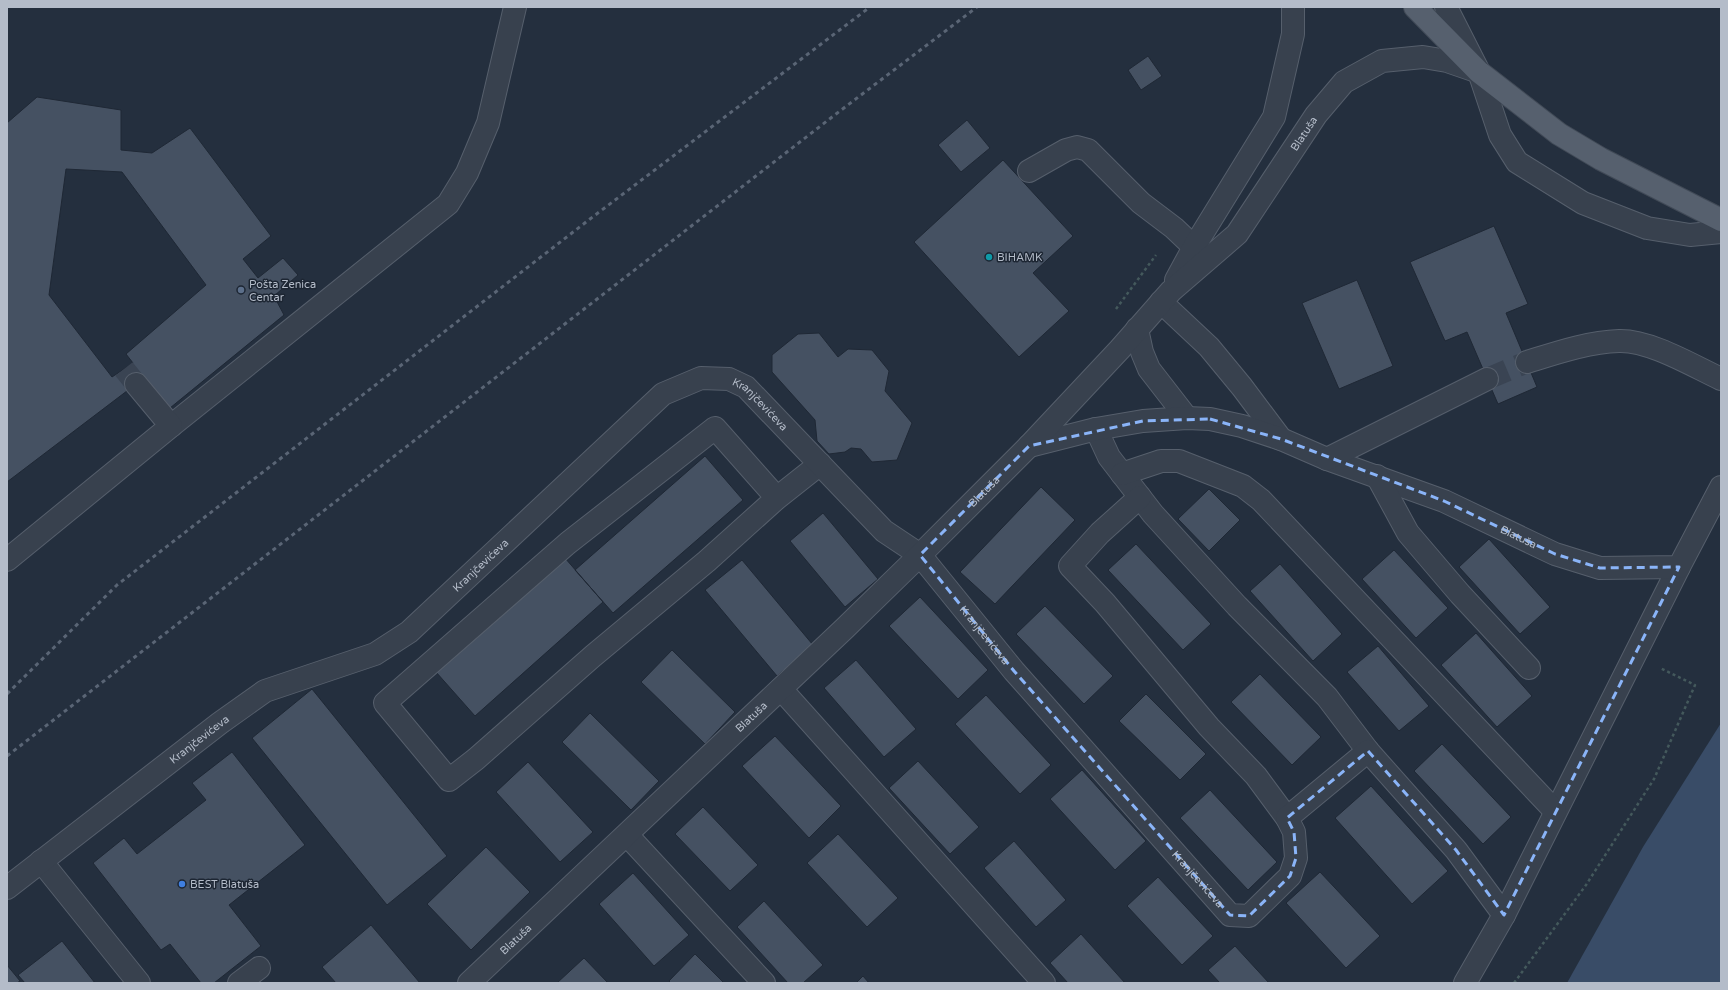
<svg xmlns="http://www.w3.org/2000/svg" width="1728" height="990" viewBox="0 0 1728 990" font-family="'Varela Round',sans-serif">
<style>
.water{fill:#394c67}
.building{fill:#455162;stroke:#1f2835;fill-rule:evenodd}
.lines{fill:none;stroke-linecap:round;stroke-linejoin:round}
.minor-tunnel{stroke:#3a4453;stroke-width:22;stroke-dasharray:22 11;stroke-linecap:butt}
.minor-casing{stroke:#565f6c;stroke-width:24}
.major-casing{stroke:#414a57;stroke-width:24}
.path{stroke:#44595c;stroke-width:2.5;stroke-dasharray:3 3;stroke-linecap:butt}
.minor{stroke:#38414e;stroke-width:22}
.major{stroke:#56606e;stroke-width:22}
.rail{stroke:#5a6575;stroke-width:3;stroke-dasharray:4 4;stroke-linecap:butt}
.marked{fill:none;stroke:#8ab4f8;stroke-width:3;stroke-dasharray:8 5;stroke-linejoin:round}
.culture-dot{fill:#0f9aa8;stroke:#1d2633;stroke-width:1.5}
.service-dot{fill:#5c6f8a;stroke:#1d2633;stroke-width:1.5}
.shop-dot{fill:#3f7fe0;stroke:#1d2633;stroke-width:1.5}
.labels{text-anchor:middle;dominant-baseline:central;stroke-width:3;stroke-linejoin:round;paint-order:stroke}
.street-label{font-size:11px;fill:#b4bcc9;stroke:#1d2633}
.poi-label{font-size:11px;fill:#b4bcc9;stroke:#1d2633;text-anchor:start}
</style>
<rect width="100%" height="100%" fill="#242f3e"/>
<path class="water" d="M1721,723V983H1567L1643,847Z"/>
<path class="building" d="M1148,56L1162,76L1141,90L1128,70Z
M37,97L121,110V150L152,153L190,128L271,236L243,259L258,278L283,258L298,275L274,296L284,315L170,408L144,378L7,482V123ZM66,169L122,172L206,285L126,354L133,363L112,377L49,295Z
M967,120L990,148L961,172L938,145Z
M1003,160L1073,236L1033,273L1069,311L1019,357L914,242Z
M1494,226L1528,304L1506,313L1537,387L1498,404L1467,332L1445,341L1410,262Z
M1357,280L1393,366L1339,389L1302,303Z
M819,333L838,357L848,349L872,350L889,371L885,391L912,423L897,460L872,462L861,449L851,448L845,452L829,454L817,441L815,420L772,372V355L798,334Z
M705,456L743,500L613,613L575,570Z
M1041,487L1075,520L995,604L960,572Z
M1209,489L1240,520L1209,551L1178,519Z
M823,513L878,579L845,607L790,541Z
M1489,539L1550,607L1520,634L1459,567Z
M1136,544L1211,624L1183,650L1108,570Z
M1394,550L1448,608L1416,638L1362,579Z
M565,558L603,602L475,716L436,672Z
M742,560L813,645L777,676L705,590Z
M1280,564L1342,634L1313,661L1250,591Z
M920,597L988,670L958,699L889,626Z
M1045,606L1113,676L1084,704L1016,634Z
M1476,633L1532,696L1497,727L1441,665Z
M1378,646L1429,706L1399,731L1347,672Z
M672,650L735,712L705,744L641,682Z
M856,660L916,729L884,757L824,688Z
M1260,674L1321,737L1292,765L1231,702Z
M312,689L447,856L387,905L252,738Z
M1146,694L1206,754L1180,780L1119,721Z
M986,695L1051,765L1020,794L955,724Z
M590,713L659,781L631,810L562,742Z
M775,736L841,806L809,838L742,766Z
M1442,744L1511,817L1483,844L1414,771Z
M232,752L305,845L229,905L261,946L214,983H201L170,944L161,950L93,863L124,838L137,854L206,800L192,783Z
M918,761L979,827L950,854L889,788Z
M528,762L593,832L560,862L496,792Z
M1082,770L1146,841L1115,870L1050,799Z
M1371,786L1448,871L1412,904L1335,818Z
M1210,790L1277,862L1248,890L1180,818Z
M703,807L758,865L730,891L675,834Z
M838,834L898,898L867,927L807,863Z
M1014,841L1066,900L1036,927L984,868Z
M486,847L530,892L471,950L427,904Z
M1320,872L1380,936L1346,968L1286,903Z
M633,873L689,935L654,966L599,904Z
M1158,877L1213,936L1182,965L1127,906Z
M764,901L823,965L803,983H788L737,927Z
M371,925L420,983H336L322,967Z
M1081,934L1125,983H1068L1050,963Z
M62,941L95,983H25L18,975Z
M1235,946L1269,983H1220L1208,970Z
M695,954L724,983H671L669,981Z
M584,958L608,983H557Z
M7,965L20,981L17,983H7Z
M863,976L869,983H856Z"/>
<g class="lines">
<path class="minor-tunnel" d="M124,369L136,384
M1487,379L1527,362"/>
<g class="minor-casing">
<g id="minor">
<path d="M1446,7L1479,72L1500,135L1517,162L1583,203L1647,228L1690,235L1721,232"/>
<path d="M1029,171L1066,150L1077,147L1088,150L1141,203L1174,228L1194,247"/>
<path d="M1176,280L1194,247L1274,117L1293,34V7"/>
<path d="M1161,302L1209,347L1242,387L1281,439"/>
<path d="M1137,329L1142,352L1149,369L1187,418"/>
<path d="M1527,362C1556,353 1588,342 1619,341C1650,340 1693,366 1721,379"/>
<path d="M171,426L448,204L467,173L488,123L515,7"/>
<path d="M1096,429L1109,457L1153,514L1237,606L1327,697L1368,751L1456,850L1504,915L1679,567"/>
<path id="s1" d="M1029,446L1096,429L1143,421L1187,418L1210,419L1242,426L1281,439L1327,459L1444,501L1555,554L1600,568L1679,567L1721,487"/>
<path d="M1327,459L1487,379"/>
<path d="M1122,474L1161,461H1179L1243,486L1261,500L1555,811"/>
<path d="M1377,476L1408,533L1460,594L1529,668"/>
<path d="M1140,497L1100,533L1070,566L1105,603L1209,727L1256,776L1287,818"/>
<path d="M777,498L715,428L568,543L385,703L449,780L476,759L593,656L707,561L777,498L820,464"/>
<path d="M7,560L171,426L136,384"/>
<path d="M781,689L1044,983"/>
<path d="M627,835L764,983"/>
<path d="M41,861L139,983"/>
<path id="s2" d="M7,888L220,723L265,691L375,654L409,632L663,394L701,378L729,379L746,387L884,531L920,555L1014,671L1230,915L1249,916L1290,876L1296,858L1294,832L1287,818L1368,751"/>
<path d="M239,983L259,968"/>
<path id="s3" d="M469,983L844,629L920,555L1029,446L1120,349L1171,291L1237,234L1316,115L1344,82L1382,61L1423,57L1447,61L1479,72"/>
<path d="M1465,983L1504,915"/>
</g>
</g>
<g class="major-casing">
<path id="major" d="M1415,7L1479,72L1559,134L1601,159L1721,220"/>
</g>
<path class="path" d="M1116,309L1156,255
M1514,983L1586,885L1654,779L1695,685L1660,668"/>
<use href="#minor" class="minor"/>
<use href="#major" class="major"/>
<path class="rail" d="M7,694L117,585L590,219L870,7
M7,756L836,114L977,7"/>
</g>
<path class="marked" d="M1210,419L1281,439L1444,501L1555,554L1600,568L1679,567L1504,915L1456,850L1368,751L1287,818L1294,832L1296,858L1290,876L1249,916L1230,915L1014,671L920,555L1029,446L1143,421Z"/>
<circle class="culture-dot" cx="989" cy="257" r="4"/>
<circle class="service-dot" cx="241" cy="290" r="4"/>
<circle class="shop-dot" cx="182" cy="884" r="4"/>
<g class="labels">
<g class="street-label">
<text stroke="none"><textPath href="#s3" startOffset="1194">Blatuša</textPath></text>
<text stroke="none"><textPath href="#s2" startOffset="939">Kranjčevićeva</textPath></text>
<text stroke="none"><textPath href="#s3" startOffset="712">Blatuša</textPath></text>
<text stroke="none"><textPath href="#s1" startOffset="515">Blatuša</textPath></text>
<text stroke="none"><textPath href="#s2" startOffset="579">Kranjčevićeva</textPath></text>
<text stroke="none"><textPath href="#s2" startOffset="1263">Kranjčevićeva</textPath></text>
<text stroke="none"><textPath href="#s3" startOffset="388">Blatuša</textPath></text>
<text stroke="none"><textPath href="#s2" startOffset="243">Kranjčevićeva</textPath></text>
<text stroke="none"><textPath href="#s2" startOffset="1587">Kranjčevićeva</textPath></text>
<text stroke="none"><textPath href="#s3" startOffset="64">Blatuša</textPath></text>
</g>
<g class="poi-label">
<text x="997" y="257">BIHAMK</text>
<text x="249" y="284">Pošta Zenica<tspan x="249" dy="13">Centar</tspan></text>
<text x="190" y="884">BEST Blatuša</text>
</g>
</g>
<rect width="1728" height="990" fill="none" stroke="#b4bcc9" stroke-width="16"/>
</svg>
